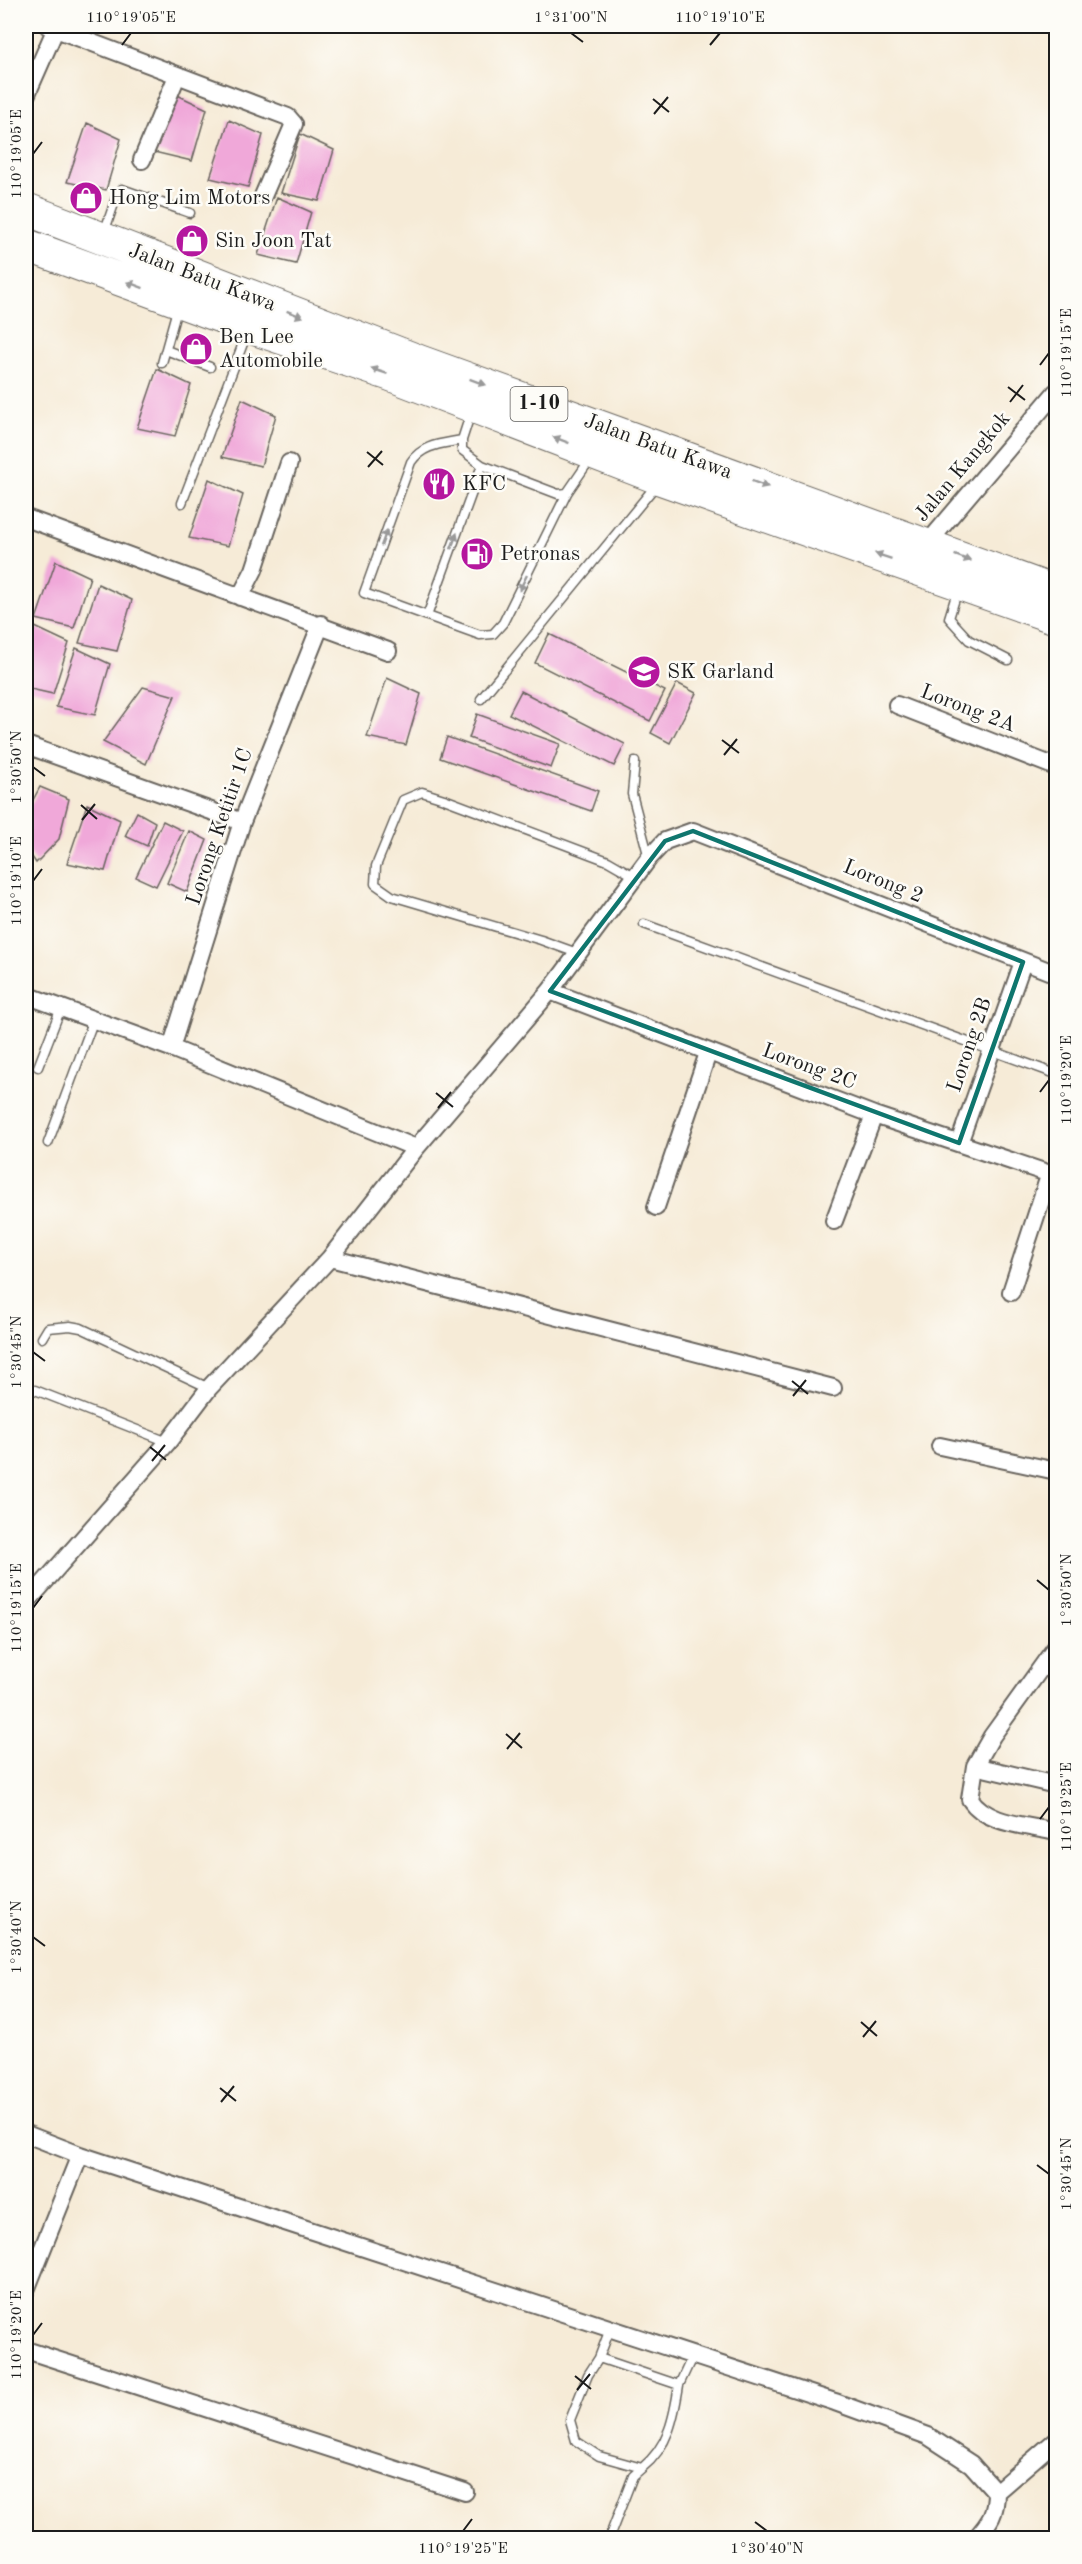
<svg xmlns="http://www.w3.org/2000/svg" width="1082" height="2564" viewBox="0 0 1082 2564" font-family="'Old Standard TT',serif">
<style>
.building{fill:#f0a8d9}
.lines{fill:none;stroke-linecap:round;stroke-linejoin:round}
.lane-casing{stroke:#68645d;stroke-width:11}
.street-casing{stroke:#68645d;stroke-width:20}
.highway-casing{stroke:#68645d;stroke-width:34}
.lane{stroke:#fff;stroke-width:8}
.street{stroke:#fff;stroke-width:16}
.highway{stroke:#fff;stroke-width:32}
.oneway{fill:#999}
.marked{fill:none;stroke:#0f766e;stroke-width:4.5;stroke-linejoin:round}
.ticks{fill:none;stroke:#1c1c1c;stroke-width:2}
.labels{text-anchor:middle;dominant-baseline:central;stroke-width:5;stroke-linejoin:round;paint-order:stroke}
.shield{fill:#fdfcf7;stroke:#605f5e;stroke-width:1.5}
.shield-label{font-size:20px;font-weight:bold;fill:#1c1c1c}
.poi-label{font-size:21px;fill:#1c1c1c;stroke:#fdfcf7;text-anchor:start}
.street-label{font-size:21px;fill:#1c1c1c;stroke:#fdfcf7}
.neatline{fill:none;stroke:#1c1c1c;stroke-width:2}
.ticks-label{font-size:15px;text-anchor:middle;fill:#1c1c1c}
</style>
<rect width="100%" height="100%" fill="#fdfcf7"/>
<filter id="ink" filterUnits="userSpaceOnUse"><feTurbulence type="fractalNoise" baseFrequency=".0167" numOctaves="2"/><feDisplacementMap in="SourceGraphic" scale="12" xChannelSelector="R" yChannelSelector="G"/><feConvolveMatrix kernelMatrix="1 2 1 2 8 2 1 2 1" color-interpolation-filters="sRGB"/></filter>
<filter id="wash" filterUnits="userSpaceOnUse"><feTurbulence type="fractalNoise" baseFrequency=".008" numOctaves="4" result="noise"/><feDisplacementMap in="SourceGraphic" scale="24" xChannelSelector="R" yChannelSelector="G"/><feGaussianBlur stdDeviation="1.35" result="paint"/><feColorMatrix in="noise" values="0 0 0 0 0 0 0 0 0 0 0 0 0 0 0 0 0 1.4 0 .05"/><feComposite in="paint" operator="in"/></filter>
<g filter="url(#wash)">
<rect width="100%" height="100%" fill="#f6ebd7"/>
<g id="blocks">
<path class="building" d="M173,93L207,109L192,161L154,152Z
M229,120L263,135L248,187L210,178Z
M87,123L121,139L106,190L67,182Z
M300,134L334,150L319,201L281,193Z
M277,197L311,212L296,264L258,255Z
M157,369L191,385L175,436L137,428Z
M242,399L276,415L261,466L222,457Z
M209,479L243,495L228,546L189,538Z
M56,561L90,577L74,628L36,619Z
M98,584L132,600L117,651L79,643Z
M35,627L69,643L53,694L26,688V655Z
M549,634L665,691L650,721L535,663Z
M76,648L110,664L95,715L56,707Z
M387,678L421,694L406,745L367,737Z
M677,683L696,693L670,743L651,733Z
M143,687L175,696L146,764L103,742Z
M521,691L625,744L614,766L509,714Z
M477,714L560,744L551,768L469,738Z
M447,737L598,791L591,811L440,758Z
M40,787L69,799L59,839L36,863L26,848V813Z
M87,804L120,820L105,871L67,863Z
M137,812L155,822L147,846L125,836Z
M163,821L183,831L156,886L136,877Z
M189,831L207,840L187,892L167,883Z"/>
</g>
</g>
<g filter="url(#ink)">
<use href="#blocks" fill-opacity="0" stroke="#68645d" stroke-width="1.5"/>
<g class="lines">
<g class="lane-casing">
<path id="lane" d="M104,233L117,195L122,189L190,213
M166,350L210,367
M162,363L178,306
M471,412L462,440V450L482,465L558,494L567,493L591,458
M462,440C442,444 423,444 411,462L364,593L480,635L493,634L503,623L567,493
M182,503L247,333
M958,589L949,618L969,640L1008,660
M427,616L482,465
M481,699L657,484
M635,762L632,794L649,858
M644,924L1056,1074
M577,953L541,940L392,896L375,884L376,866L403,800L422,792L444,799L608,861L634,876
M38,1067L61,1008
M48,1143L94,1019
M42,1338L48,1328L70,1326L81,1328L209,1388
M35,1390L168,1442
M610,2329L599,2358L679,2385L693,2355
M599,2358L588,2375L570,2420L576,2441L599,2456L642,2468C669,2446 674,2417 679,2385
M609,2538L633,2476L642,2468"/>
</g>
<g class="street-casing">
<path id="street" d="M48,26L288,117L294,124L263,196
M26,96L56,28
M142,160L177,76
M26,518L388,651
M927,544L1056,392
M240,597L254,570L289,463
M897,705L1056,767
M26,745L242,822
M550,991L874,1115L1056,1176
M26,995L171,1048L416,1148
M171,1048L242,822L321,624
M959,1143L1023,962
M656,1207L708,1053
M834,1221L874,1115
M330,1258L833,1388
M1011,1292L1050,1173
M940,1446L1056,1471
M26,1603L168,1442L209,1388L330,1258L416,1148L550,991L649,858L665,841L693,831L1056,974
M1056,1647L992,1736L975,1766L1056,1785
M975,1766L970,1799C987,1825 1028,1825 1056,1832
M26,2134L80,2155L835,2402L928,2436L971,2464L996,2492
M26,2290L80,2155
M26,2350L465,2492
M996,2492L1055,2441L1056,2442
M976,2538C990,2522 996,2514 996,2492"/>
</g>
<g class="highway-casing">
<path id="highway" d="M26,209L419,361L1056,592
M26,245L249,327L388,374L661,479L1056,618"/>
</g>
<use href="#lane" class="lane"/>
<use href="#street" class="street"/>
<use href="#highway" class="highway"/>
</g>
<defs><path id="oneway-solid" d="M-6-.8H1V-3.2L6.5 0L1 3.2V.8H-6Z" transform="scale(1.5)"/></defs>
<g class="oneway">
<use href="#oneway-solid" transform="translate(135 285) rotate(-160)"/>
<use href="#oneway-solid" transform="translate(295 314) rotate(21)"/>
<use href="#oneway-solid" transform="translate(379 371) rotate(-161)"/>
<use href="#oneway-solid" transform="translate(478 382) rotate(20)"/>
<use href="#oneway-solid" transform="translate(561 440) rotate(-159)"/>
<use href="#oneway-solid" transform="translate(760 484) rotate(20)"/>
<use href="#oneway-solid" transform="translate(384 538) rotate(-70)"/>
<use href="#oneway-solid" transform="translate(454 541) rotate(-70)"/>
<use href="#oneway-solid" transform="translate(883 556) rotate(-161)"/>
<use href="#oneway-solid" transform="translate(963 558) rotate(20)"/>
<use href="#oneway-solid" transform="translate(523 583) rotate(116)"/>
</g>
</g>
<path class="marked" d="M693,831L1023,962L959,1143L550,991L665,841Z"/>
<path class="ticks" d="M571,33L583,42M122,45L131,33M710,45L720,33M653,99L669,112M654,114L668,97M33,154L42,142M1040,365L1049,353M1008,387L1025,400M1010,402L1023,385M367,452L383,465M368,467L382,451M722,740L739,753M724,755L737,739M33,767L45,776M81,805L97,819M82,820L95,804M33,881L42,869M1040,1092L1049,1080M436,1093L453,1107M438,1108L451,1092M33,1352L45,1361M792,1381L808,1394M793,1396L806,1380M150,1447L166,1460M152,1461L165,1445M1037,1580L1049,1590M33,1608L42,1596M506,1734L522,1748M507,1749L520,1733M1040,1819L1049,1807M33,1937L45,1946M861,2022L877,2036M863,2037L876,2021M220,2088L236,2101M221,2102L234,2086M1037,2165L1049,2174M33,2335L42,2323M575,2376L591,2389M577,2390L590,2374M755,2522L767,2531M463,2531L472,2519"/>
<defs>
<g id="shop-disc" transform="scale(1.725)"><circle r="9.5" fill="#b5179e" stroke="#fdfcf7"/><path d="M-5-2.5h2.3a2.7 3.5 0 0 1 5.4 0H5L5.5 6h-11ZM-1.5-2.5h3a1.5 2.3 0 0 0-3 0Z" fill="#fff"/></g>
<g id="restaurant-disc" transform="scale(1.725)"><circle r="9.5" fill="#b5179e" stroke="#fdfcf7"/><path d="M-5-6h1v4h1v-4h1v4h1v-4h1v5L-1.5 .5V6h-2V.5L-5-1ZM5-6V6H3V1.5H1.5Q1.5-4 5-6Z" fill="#fff"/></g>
<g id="fuel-disc" transform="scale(1.725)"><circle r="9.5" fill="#b5179e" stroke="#fdfcf7"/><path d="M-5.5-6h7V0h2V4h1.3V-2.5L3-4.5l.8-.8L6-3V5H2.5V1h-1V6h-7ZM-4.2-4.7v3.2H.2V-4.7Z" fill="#fff"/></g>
<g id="school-disc" transform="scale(1.725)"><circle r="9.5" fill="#b5179e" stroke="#fdfcf7"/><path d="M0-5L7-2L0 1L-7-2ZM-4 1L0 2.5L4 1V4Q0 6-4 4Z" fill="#fff"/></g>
</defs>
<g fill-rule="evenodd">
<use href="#shop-disc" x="86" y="198"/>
<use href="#shop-disc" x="192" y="241"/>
<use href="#shop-disc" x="196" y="349"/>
<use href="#restaurant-disc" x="439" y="484"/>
<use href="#fuel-disc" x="477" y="554"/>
<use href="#school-disc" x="644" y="672"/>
</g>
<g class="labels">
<rect class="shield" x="510.5" y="387" width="57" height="34" rx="4.5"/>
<g class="shield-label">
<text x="539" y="404">1-10</text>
</g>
<g class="poi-label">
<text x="109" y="198">Hong Lim Motors</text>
<text x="215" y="241">Sin Joon Tat</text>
<text x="219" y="337">Ben Lee<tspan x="219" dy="24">Automobile</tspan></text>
<text x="462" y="484">KFC</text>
<text x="500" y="554">Petronas</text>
<text x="667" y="672">SK Garland</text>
</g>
<g class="street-label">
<text transform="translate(202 278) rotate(21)">Jalan Batu Kawa</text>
<text transform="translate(658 447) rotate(20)">Jalan Batu Kawa</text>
<text transform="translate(963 467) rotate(-50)">Jalan Kangkok</text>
<text transform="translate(968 709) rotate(21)">Lorong 2A</text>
<text transform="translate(220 827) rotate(-71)">Lorong Ketitir 1C</text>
<text transform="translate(883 882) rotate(22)">Lorong 2</text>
<text transform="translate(970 1045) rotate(-71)">Lorong 2B</text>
<text transform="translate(809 1067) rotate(20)">Lorong 2C</text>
</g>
</g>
<rect width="1082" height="2564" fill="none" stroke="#fdfcf7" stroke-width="66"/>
<rect x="33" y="33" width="1016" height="2498" class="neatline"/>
<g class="ticks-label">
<text x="131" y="22">110°19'05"E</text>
<text x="571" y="22">1°31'00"N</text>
<text x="720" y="22">110°19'10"E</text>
<text transform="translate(16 154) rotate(-90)" y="5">110°19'05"E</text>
<text transform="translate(1066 353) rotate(-90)" y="5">110°19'15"E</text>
<text transform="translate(16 767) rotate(-90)" y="5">1°30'50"N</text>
<text transform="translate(16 881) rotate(-90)" y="5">110°19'10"E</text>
<text transform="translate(1066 1080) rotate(-90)" y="5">110°19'20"E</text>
<text transform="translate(16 1352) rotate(-90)" y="5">1°30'45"N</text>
<text transform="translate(1066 1590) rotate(-90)" y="5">1°30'50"N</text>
<text transform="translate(16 1608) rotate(-90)" y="5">110°19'15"E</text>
<text transform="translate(1066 1807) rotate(-90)" y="5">110°19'25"E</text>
<text transform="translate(16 1937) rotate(-90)" y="5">1°30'40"N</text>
<text transform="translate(1066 2174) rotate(-90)" y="5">1°30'45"N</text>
<text transform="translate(16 2335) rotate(-90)" y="5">110°19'20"E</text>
<text x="463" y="2553">110°19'25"E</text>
<text x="767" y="2553">1°30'40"N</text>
</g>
</svg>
